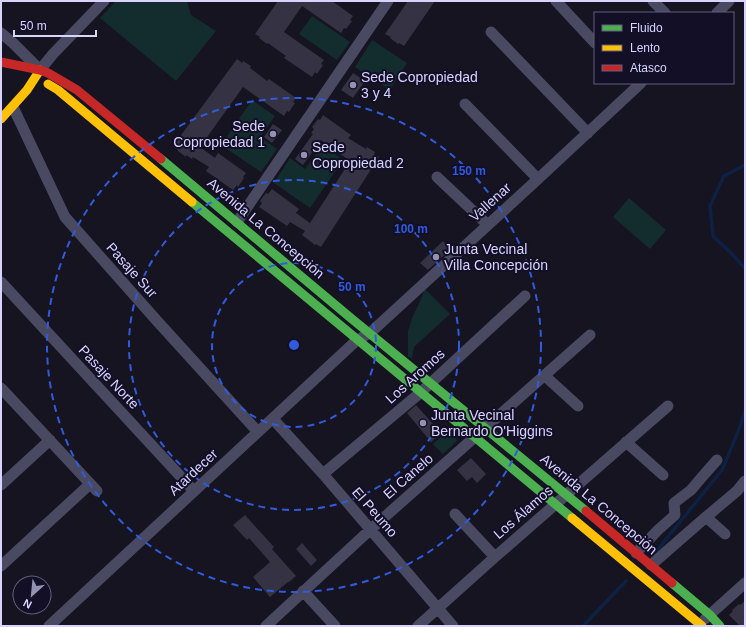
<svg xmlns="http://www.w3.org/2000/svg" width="746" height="627" viewBox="0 0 746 627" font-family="Arial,sans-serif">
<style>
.green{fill:#132c2d}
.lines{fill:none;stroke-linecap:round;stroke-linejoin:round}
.stream{stroke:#0d2144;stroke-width:3.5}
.building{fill:#343243}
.street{stroke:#4a4962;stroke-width:11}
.fast{stroke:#4caf50;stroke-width:9}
.slow{stroke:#ffc107;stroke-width:9}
.jam{stroke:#c62828;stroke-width:9}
.ring{fill:none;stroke:#305bdc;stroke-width:2;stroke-dasharray:7 5}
.poi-dot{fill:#9591b1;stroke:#130f26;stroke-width:1.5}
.labels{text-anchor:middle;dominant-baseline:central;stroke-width:4;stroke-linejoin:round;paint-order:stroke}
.poi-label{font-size:14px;fill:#d9d4ff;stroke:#130f26;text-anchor:start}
.street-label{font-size:14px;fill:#d9d4ff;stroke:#130f26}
.centre{fill:#305bdc;stroke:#130f26;stroke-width:2}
.ring-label{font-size:12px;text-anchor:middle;font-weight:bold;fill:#305bdc;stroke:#130f26;stroke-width:4;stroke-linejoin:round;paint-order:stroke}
</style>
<rect width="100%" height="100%" fill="#161421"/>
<path class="green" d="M116,1H187L191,15L216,31L176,81L100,18Z
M312,16L350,42L337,60L299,34Z
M372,40L407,63L390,90L355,67Z
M252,100L275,116L260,137L277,149L261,172L221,145Z
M323,145L343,160L310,208L274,183L290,158L305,169Z
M629,198L666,230L650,249L613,217Z
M425,289L450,314L414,347L412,358L408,357V331L412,318L421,299Z
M447,432L458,440L443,454L433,444Z"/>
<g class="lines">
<path class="stream" d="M745,165L724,176L710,206L713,236L729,251L745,268
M653,557L663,543L722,470L738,432L745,411
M583,626L626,581"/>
</g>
<path class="building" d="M278,1H332L353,16L350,20L352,21L346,29L344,28L341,33L302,6L284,32L324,60L321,64L323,65L317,74L315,72L312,77L284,58L286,56L268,43L267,44L259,38L260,37L255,34Z
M408,1H435L404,46L399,43L398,44L390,38L391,37L385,34Z
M237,59L242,63L243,61L251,66L250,68L267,81L269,79L296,98L293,102L295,103L289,112L287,111L284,116L243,87L200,147L215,158L218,153L246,173L243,177L244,178L238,187L237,185L233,190L206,171L209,167L193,157L192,159L186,155V157L178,151V150L173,146Z
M353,73L365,81L353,98L341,90Z
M323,115L351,135L348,138L366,149L367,147L375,152L374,154L379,157L321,247L316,244L315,245L302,235L305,231L290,222L287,226L259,207L262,203L260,201L266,193L268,194L272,189L299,209L296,213L310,223L350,161L321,140L303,165L295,159L313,134L311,133L314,129L312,127L318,119L320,120Z
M273,124L282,130L272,143L264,137Z
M443,241L450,250L428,270L420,263Z
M416,405L441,433L431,442L407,413Z
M471,458L486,474L477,483L472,477L467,481L457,470Z
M245,515L274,547L272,549L296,576L289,582H288L270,597L253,577L270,562L249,538L247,540L233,525Z
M302,543L317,560L311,566L296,549Z
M745,601V626H740L729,615L733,611L732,610L739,604L740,605Z"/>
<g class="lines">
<path class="street" d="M556,1L595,43
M653,1L665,13
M717,13L729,1
M491,32L588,133
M1,33L13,43L40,70L53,54L104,1
M465,104L538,179
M13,107L65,217L158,322L258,432
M437,177L488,225
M237,222L388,1
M1,282L194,491
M545,376L578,406
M1,388L97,491
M273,419L323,474L453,626
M626,442L663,475
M323,474L420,393L525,296
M1,485L50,440
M455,514L495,557
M706,517L725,534
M636,553L658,530L675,515L674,503L691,490L702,477L717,460
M651,565L706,517L737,491L745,481
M1,566L90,484
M303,591L335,626
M705,619L745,583
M49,626L357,340L370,333L538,179L641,83
M266,626L371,529L590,335
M418,626L495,557L668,406"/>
<path class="fast" d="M161,159L352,319L586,511
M192,202L572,518
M672,583L710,615L720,626"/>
<path class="slow" d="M48,84L58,90L192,202
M1,119L27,90L40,70
M572,518L702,626"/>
<path class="jam" d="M1,62L40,70L48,73L77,90L161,159
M586,511L672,583"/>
</g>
<g class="ring">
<circle cx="294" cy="345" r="82"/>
<circle cx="294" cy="345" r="165"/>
<circle cx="294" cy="345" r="247"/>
</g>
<g class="poi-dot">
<circle cx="353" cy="85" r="4"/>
<circle cx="273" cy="134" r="4"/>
<circle cx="304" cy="155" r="4"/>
<circle cx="436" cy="257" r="4"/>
<circle cx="423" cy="423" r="4"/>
</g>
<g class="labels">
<g class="poi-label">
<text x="361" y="77">Sede Copropiedad<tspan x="361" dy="16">3 y 4</tspan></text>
<text x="265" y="126" text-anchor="end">Sede<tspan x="265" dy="16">Copropiedad 1</tspan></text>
<text x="312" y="147">Sede<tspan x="312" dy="16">Copropiedad 2</tspan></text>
<text x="444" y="249">Junta Vecinal<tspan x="444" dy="16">Villa Concepción</tspan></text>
<text x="431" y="415">Junta Vecinal<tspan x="431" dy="16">Bernardo O'Higgins</tspan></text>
</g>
<g class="street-label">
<text transform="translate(490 202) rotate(-42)">Vallenar</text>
<text transform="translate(266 228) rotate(40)">Avenida La Concepción</text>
<text transform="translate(132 270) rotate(48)">Pasaje Sur</text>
<text transform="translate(415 376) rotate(-42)">Los Aromos</text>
<text transform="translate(109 377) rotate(47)">Pasaje Norte</text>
<text transform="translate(193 472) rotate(-43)">Atardecer</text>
<text transform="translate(408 476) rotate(-41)">El Canelo</text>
<text transform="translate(599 504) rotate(40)">Avenida La Concepción</text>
<text transform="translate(375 512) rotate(49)">El Peumo</text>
<text transform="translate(523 512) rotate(-41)">Los Álamos</text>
</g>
</g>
<circle cx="294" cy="345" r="6" class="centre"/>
<g class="ring-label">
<text x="469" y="175">150 m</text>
<text x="411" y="233">100 m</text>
<text x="352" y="291">50 m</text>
</g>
<rect width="746" height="627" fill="none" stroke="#d9d4ff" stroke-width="4"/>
<rect x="594" y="12" width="140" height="72" fill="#130f26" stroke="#625e7d"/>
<rect x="602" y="25" width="20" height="6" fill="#4caf50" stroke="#625e7d"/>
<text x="630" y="32" font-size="12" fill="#d9d4ff">Fluido</text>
<rect x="602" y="45" width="20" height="6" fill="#ffc107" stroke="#625e7d"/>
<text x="630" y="52" font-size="12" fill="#d9d4ff">Lento</text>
<rect x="602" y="65" width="20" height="6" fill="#c62828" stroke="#625e7d"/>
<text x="630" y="72" font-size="12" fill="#d9d4ff">Atasco</text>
<g transform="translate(32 595) rotate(207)"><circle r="19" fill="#130f26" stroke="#625e7d"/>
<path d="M0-3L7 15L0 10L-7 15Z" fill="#9591b1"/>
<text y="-6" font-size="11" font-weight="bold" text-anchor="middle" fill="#d9d4ff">N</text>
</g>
<path d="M14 30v6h82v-6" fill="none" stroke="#d9d4ff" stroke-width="2"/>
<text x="20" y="30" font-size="12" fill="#d9d4ff" stroke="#130f26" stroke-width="3" paint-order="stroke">50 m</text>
</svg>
